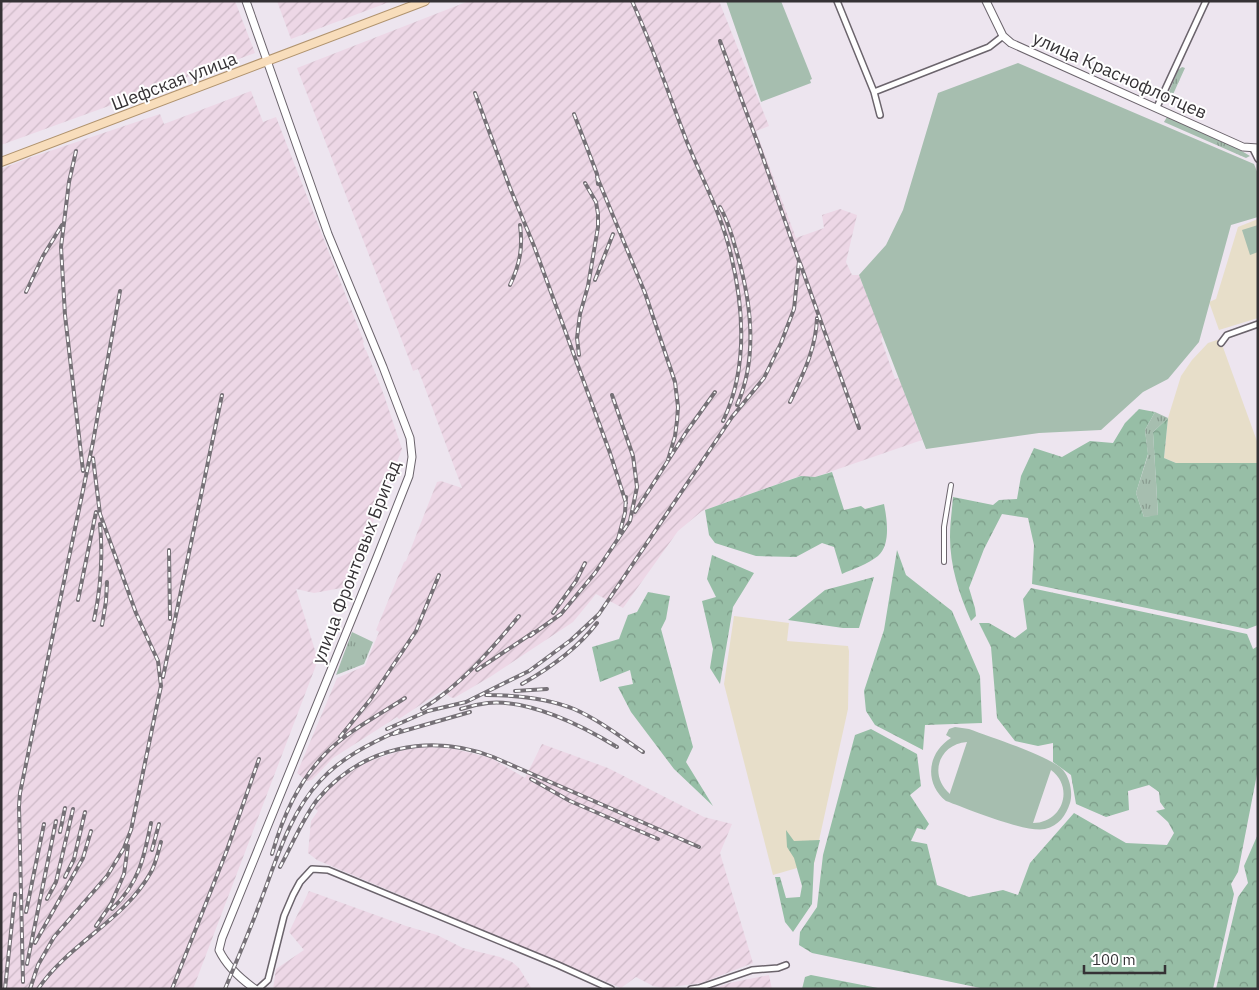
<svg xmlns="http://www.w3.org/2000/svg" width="1259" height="990" viewBox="0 0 1259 990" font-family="'IBM Plex Sans',sans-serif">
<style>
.industrial{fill:url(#industrial-furrows)}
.education{fill:#e7dec9}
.grass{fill:url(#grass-tufts)}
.forest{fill:url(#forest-crowns)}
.garden{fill:#a6beaf;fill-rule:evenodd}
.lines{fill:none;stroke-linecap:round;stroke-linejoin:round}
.pedestrian-casing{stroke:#6b646c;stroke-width:6}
.minor-casing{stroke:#6b646c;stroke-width:8}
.secondary-casing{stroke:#6b646c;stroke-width:9}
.primary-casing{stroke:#b0936e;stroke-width:10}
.pedestrian{stroke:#fff;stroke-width:4}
.minor{stroke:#fff;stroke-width:5}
.secondary{stroke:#fff;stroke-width:7}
.primary{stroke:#f8ddbb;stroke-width:8}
.rail-casing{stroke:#767177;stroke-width:4}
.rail{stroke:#fff;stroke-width:2;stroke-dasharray:5.5;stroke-linecap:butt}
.labels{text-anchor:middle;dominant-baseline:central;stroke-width:4;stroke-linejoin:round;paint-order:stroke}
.street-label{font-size:18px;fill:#353235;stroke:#fff}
</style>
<defs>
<pattern id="industrial-furrows" width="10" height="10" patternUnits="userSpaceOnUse" patternTransform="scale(1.25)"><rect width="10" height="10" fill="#edd7e6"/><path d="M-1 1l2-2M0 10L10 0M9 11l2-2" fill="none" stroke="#ccb9c6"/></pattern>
<pattern id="grass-tufts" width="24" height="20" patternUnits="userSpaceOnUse" patternTransform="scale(1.25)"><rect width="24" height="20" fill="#a6beaf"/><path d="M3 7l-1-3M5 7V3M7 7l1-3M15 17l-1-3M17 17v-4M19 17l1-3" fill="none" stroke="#889b8f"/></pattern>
<pattern id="forest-crowns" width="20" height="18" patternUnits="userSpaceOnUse" patternTransform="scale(1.25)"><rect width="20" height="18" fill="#97bea6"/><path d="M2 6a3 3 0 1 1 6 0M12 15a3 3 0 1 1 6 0" fill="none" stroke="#7c9b88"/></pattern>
</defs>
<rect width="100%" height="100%" fill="#ede5ef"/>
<path class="industrial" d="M1,1H235L255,53L1,145Z
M277,1H392L291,39Z
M469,1H719L769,126L756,131L796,238L824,228L822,215L840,209L857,215L846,262L852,275H859L883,336L881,339L895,379L899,378L922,440L815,477L800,476L702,511L678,531L623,608L596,594L573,622L490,677L454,698L450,697L443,690L399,719L397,717L333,758L312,780L307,781L297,773L337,678L365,666L379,632L376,630L404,562L406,561L437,482L441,481L462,488L418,369L413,371L409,359L297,68Z
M251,91L263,122L276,117L364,342L363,343L365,350H366L384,395L402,449L347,587L314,593L296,589L318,660L193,989H1V169L29,158L160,114L164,124Z
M542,744L608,768L704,817L732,824L720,853L753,963L701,983L664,988L653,986L636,977L621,988L317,860L308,853L311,821L318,811L314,808L330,788L349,773L367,762L406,749L429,747L455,749L491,758L525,778Z
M309,891L406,926L437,935L463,948L500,957L512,962L519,968L532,989H273L276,969L304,950L289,932Z
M769,975L772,989H714L729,983Z"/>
<path class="education" d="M1258,219V318L1219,330L1209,302L1216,299L1238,227Z
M1220,339L1258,444V463H1176L1164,458L1168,418L1181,376L1192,360L1208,343Z
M734,616L789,623L787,641L848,646L849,651L848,709L814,863L773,875L724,684Z"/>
<path class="grass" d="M1182,67L1185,68L1170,101L1166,99L1178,70Z
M1167,117L1235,147L1250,156L1246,158L1164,122Z
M1155,412L1168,418L1153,432L1158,516L1144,517L1136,493L1148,455L1145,430Z
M352,632L373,642L364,664L336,675Z"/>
<path class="forest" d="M1139,409L1155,412L1145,430L1148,454L1136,493L1144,517L1158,515L1153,432L1168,418L1164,458L1176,463H1258V625L1247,629L1032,584L1034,545L1028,518L1002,514L984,549L969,588L975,608L976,616L971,621C959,594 950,566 950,537C950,524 952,510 953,497L993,505L999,500L1017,499L1021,476L1034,448L1062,457L1090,441L1113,443L1125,423Z
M832,472L844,510L861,506L865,509L884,504C887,519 891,545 878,556C868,564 853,569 842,574L834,547L822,543L796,557L756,556L715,543L709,535L705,510L801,476L815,477Z
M897,550L906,575L952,611L980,676L982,723L925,725L923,750L875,725L866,711L864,691L884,630Z
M712,555L754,573L733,607L720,684L710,668L713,649L702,601L716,597L707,579Z
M874,577L859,628H843L788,620L825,590Z
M1031,588L1247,634L1253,649L1258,646V769L1238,872L1231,884L1234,894L1213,989H985L812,953L799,945L800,932L817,907L823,855L855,735L871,729L917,754L921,786L910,795L929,824L925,830L917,828L911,841L927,844L937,885L969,897L1003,890L1018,895L1030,863L1074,813L1126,843L1167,845L1174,833L1168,822L1156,811L1165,809L1160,802L1159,792L1149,785L1128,791L1129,810L1106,817L1076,804L1071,775L1053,762V743L1038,746L1015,741L997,718L991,647L979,623H989L1015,638L1027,629L1023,599Z
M648,592L670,596L666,619L661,629L693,747L686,762L713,806L674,769L631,712L618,687L633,684L630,670L600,682L592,647L619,639L628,615L637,612Z
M786,830L794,841L820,840L814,863L812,904L793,932L785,922L775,877H780L786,898L800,897L802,886L794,858L787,847Z
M1258,834V989H1216L1238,897L1248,883L1244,866Z
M811,975L883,989H802L805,977Z"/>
<path class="garden" d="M726,1H781L809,71L812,79L810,80L811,83L761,102Z
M1018,63L1254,164L1258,174V217L1231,225L1199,342L1168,379L1143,392L1101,430L1039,433L926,449L859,275L886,245L903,210L938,93Z
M1258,225V252L1250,255L1242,230Z
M955,727L969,729C990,737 1050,756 1063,770C1070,778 1073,793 1070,803C1066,815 1059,826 1045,829C1025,833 968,809 946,801C924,783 927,753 951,738L946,735L949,729ZM967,742L950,793V794C928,775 939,744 967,742ZM1051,770C1075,788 1062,823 1033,823Z"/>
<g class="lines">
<g class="pedestrian-casing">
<path id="pedestrian" d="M944,562V527L951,485"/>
</g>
<g class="minor-casing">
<path id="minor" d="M837,1L874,92L880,115
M874,92L989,47L1003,36
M1157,107L1206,1
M1253,149L1258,159
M1221,343L1227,335L1258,324
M258,989L268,980L284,916L293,895L300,882L312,869L328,870L558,965L611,989
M691,989L699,988L752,970L778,968L786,965"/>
</g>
<g class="secondary-casing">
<path id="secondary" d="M246,1L328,234L383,367L410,438L412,457L409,476L377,557L222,938L219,950C226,965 241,979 255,989
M986,1L1003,36L1011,43L1243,147L1258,148"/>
</g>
<g class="primary-casing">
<path id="primary" d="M1,162L425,1"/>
</g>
<use href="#pedestrian" class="pedestrian"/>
<use href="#minor" class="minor"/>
<use href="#secondary" class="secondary"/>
<use href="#primary" class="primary"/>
<g class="rail-casing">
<path id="rail" d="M632,1C653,47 669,95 687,142C702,179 722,215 731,255C744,309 748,369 723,421
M475,93L510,188L534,246L610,453L626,503
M574,114L597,174L598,184
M76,151L69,182L61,247L65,315L83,471
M597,177L645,293L675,382L678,407L677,421L675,436L668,460
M720,207C728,221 732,235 736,250C751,300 759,356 737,405
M800,263L859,428
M595,280L613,234
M510,285C520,264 523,248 520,225
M26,292L43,256L62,225
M579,355L577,338L580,314L588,286L598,227V214L596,202L585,183
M790,402C803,374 816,349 817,318
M635,512L687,431L715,392
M618,539L625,513L626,497
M169,550L170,619
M78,600L96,512
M553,613L576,581L585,563
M94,620C101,588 103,556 100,524
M102,625L106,601L107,582
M530,636L561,614L595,573L630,521L637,487L633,456L612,395
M477,670L534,632
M163,677L222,395
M522,684C550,668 578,648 597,623
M515,691L547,689
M486,695C515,695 547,698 574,709C599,720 621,737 643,752
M422,709C459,687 492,649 519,616
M461,709C470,706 479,704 488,703C529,699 583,726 617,747
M387,729L428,711L466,702L529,671L571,640L599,614L732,417L764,378L781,343L794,309L799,261L761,152L720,41
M393,734L470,712
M340,737L370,700L416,631L439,575
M531,779L570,801L658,839
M60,832L65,808
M152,850L159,824
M272,854C283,816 298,782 326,753C348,731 379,715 405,698
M280,867C292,845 302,820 317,800C362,746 430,733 493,757L699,847
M65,877L74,859L85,812
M47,899L56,882L73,809
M112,909C139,883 144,858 151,823
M26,912L44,824
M96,926L111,904L124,874L128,846
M35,943L83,858L91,831
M27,964L56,821
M23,982L19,806L20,793L93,442L120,291
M5,989L15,894
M30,989L38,965L54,937L107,876L124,848L131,830L161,686L158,661L136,613L100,514L93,458
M38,989C69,943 124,921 151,872C156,863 158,852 161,842
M172,989L227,850L259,759
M225,989C236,962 248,935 258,908C275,865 288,815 320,781C342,757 371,743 400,730"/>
</g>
<use href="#rail" class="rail"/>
</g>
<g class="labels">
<g class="street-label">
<text transform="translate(1120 75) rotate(24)">улица Краснофлотцев</text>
<text transform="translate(174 81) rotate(-21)">Шефская улица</text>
<text transform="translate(356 562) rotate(-69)">улица Фронтовых Бригад</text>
</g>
</g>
<rect width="1259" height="990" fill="none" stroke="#353235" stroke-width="5"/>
<path d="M1084 965v8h81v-8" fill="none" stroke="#353235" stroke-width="2.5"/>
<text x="1092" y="965" font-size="15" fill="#353235" stroke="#ffffff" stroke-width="4" paint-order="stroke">100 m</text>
</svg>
